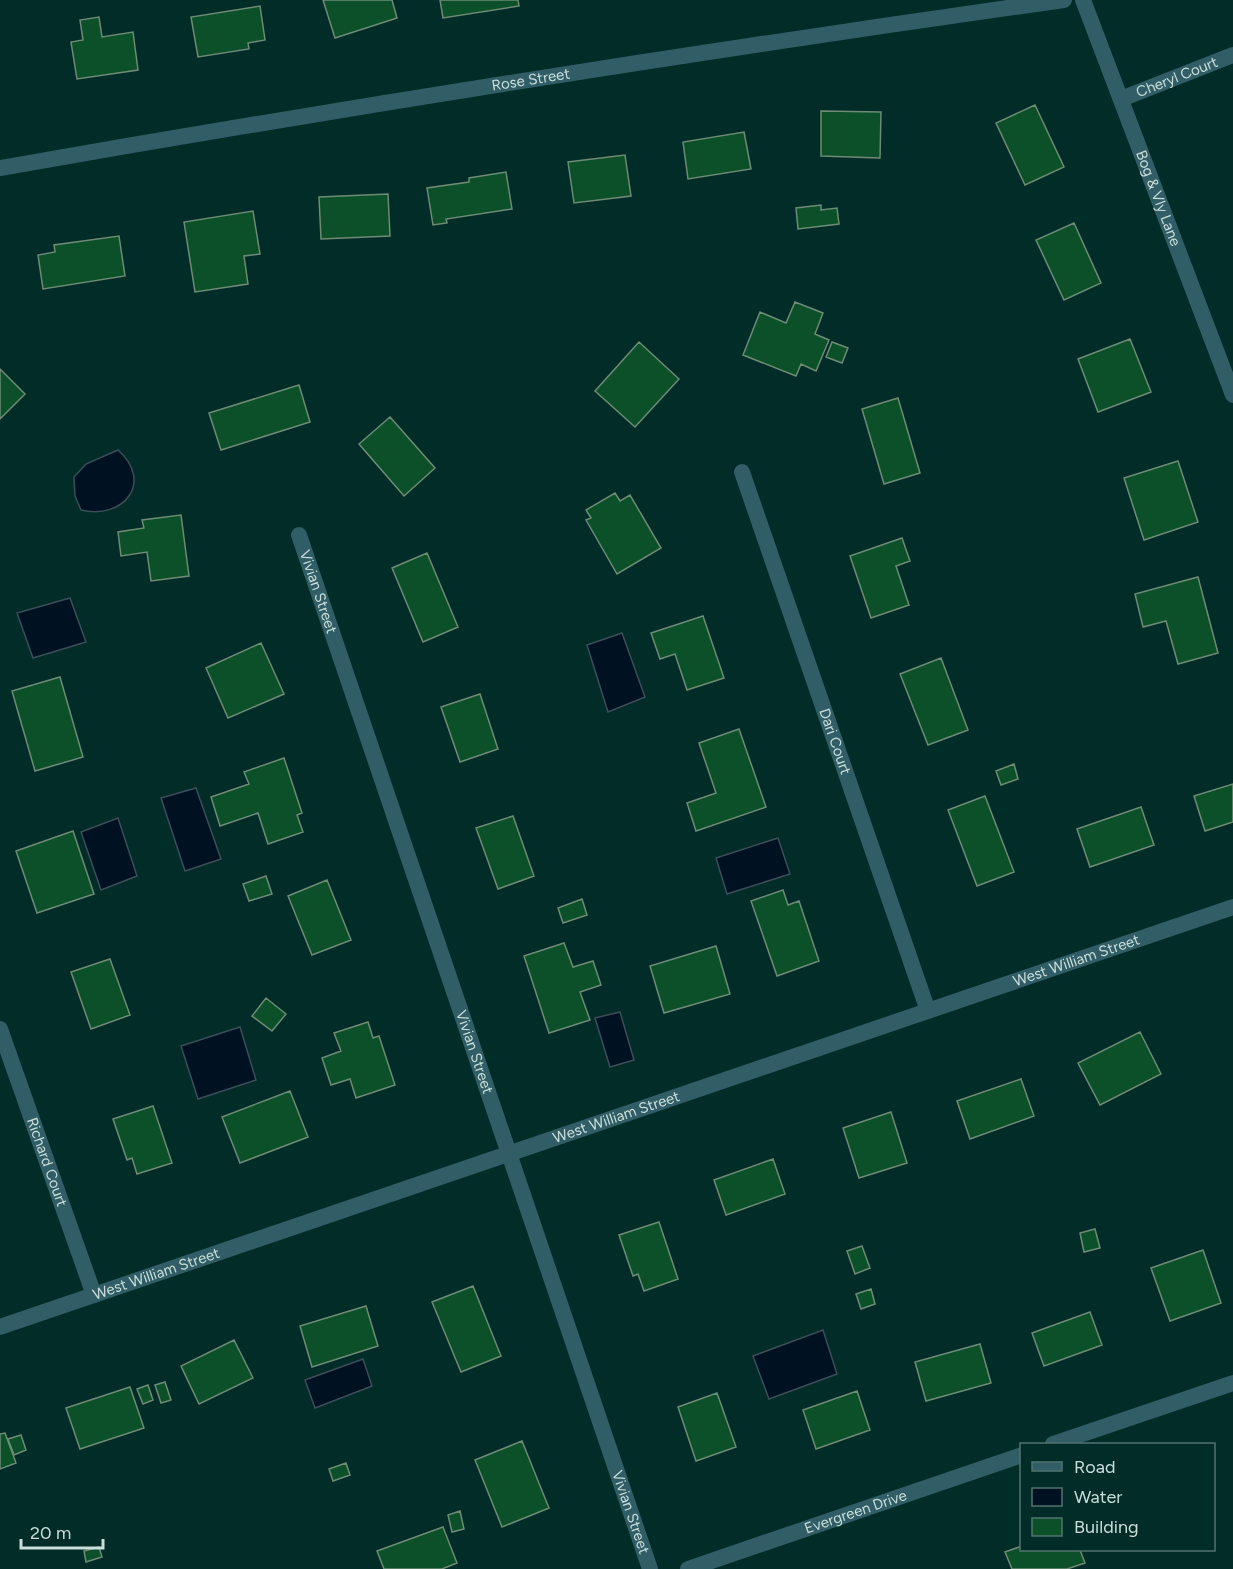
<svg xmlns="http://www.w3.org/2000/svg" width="1233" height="1569" viewBox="0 0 1233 1569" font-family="Figtree,sans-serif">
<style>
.water{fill:#012;stroke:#3c4e59;stroke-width:1.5}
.building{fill:#0b5029;stroke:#6e8b76;stroke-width:1.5}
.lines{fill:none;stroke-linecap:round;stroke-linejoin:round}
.minor{stroke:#305d66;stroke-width:16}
.tertiary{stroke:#305d66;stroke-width:16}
.labels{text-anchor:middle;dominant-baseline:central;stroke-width:4.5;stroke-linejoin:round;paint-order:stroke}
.street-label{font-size:15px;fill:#c9deda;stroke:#022c27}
</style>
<rect width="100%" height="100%" fill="#022c27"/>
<path class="water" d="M118,450C154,482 124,520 81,510L75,496L74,477L86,464Z
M70,598L86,642L33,658L17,613Z
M622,633L645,697L608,712L587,645Z
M196,788L221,859L185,871L161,798Z
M118,818L137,876L101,890L81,832Z
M778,838L790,874L727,894L716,858Z
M620,1012L634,1060L610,1067L595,1018Z
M240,1027L256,1080L198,1099L181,1046Z
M823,1330L837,1374L769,1399L753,1356Z
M363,1359L372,1386L315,1408L305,1380Z"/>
<path class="building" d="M323,0H392L397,18L335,38Z
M440,0H518L519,6L443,18Z
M260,6L265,40L248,43L249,49L198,57L191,17Z
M99,17L102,37L133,32L138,70L77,79L71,42L83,40L80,20Z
M1035,105L1064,167L1025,185L996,123Z
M821,111L881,112L880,158L821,156Z
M744,132L751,169L688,179L683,142Z
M625,155L631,196L574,203L568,162Z
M506,172L512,209L446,219L447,223L433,225L427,188L469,182V178Z
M388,194L390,236L321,239L319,197Z
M821,205V210L837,208L839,224L798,229L796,208Z
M253,211L260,254L244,256L248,284L195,292L184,222Z
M1074,223L1101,283L1064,300L1036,240Z
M119,236L125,276L43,289L38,255L55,252L54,245Z
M795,302L823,313L815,334L829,340L816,371L801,364L796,376L743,355L760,312L786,323Z
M1130,339L1151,392L1098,412L1078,359Z
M639,342L679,379L635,427L595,391Z
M832,342L848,348L842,363L826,357Z
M0,369L25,394L0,419Z
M299,385L310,422L221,450L209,413Z
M898,398L920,473L884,484L862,409Z
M390,417L435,468L404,496L359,444Z
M1178,461L1198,522L1144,540L1124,478Z
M615,493L620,501L630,495L661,548L617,574L586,520L591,518L586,510Z
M181,515L189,576L151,581L147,552L121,556L118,532L144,528L142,520Z
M902,538L910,561L896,566L909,605L871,618L850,556Z
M427,553L458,627L423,642L392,568Z
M1198,577L1218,653L1178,664L1166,621L1143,627L1135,594Z
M703,616L724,678L687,690L675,654L660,659L651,633Z
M261,643L284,694L228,718L206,668Z
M941,658L968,730L928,745L900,674Z
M60,677L83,757L35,771L12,691Z
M480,694L498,749L460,762L441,707Z
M739,729L766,807L696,831L687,803L716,793L699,743Z
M284,758L302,813L297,815L303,832L268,844L258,813L220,826L211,797L249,784L244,772Z
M1014,764L1018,779L1001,785L996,771Z
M1233,784V822L1205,831L1194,796Z
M985,796L1014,872L977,886L948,810Z
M1141,807L1154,845L1090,867L1077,829Z
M513,816L534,876L498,889L476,828Z
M73,831L94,894L37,913L16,851Z
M266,876L272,894L249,901L243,884Z
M327,880L351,940L312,955L288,896Z
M783,890L788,905L799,901L819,961L777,976L751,901Z
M582,899L587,915L563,923L558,908Z
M564,943L573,967L593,961L601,985L580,992L590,1020L549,1033L524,956Z
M716,946L730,994L664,1013L650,966Z
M110,959L130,1015L91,1029L71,972Z
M266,998L286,1014L272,1031L252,1016Z
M368,1022L373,1038L379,1036L395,1085L356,1098L350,1079L331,1085L322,1058L341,1051L334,1033Z
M1140,1032L1161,1074L1100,1105L1078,1063Z
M1021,1079L1034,1116L970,1139L957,1101Z
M290,1091L308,1137L240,1163L222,1117Z
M153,1106L172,1163L137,1174L132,1158L127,1160L113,1119Z
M891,1112L907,1163L859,1178L843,1128Z
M773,1159L785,1194L726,1215L714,1180Z
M659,1222L678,1279L644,1291L638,1274L633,1276L619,1235Z
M1095,1229L1100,1248L1084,1252L1080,1233Z
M862,1246L870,1268L855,1274L847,1251Z
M1203,1250L1221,1303L1170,1321L1151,1268Z
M473,1286L501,1356L461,1372L432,1302Z
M871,1289L875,1304L861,1309L856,1294Z
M366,1306L378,1346L312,1367L300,1326Z
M1090,1312L1102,1345L1044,1366L1032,1333Z
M234,1340L253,1378L199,1404L181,1366Z
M980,1344L991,1383L926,1401L915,1362Z
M165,1382L171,1400L161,1403L155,1385Z
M148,1385L153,1400L143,1404L137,1389Z
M130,1387L144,1428L80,1449L66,1408Z
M857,1391L870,1430L816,1449L803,1410Z
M717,1393L736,1447L696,1461L678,1407Z
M5,1433L16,1463L0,1469V1434Z
M21,1435L26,1450L14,1455L8,1439Z
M522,1441L549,1508L502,1527L475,1460Z
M346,1463L350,1475L333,1481L329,1469Z
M460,1511L464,1529L452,1532L448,1515Z
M443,1527L457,1563L442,1569H384L377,1551Z
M1022,1546V1550H1080L1085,1563L1067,1569H1012L1005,1552Z
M99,1547L102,1557L86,1562L84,1551Z"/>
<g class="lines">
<g class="minor">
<path id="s1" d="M1121,99L1233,55"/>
<path id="s2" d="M0,168C354,106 709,50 1064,0"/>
<path id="s3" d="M742,472L928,1011"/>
<path id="s4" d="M299,535L650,1569"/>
<path id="s5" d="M0,1029L94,1295"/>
<path id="s6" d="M0,1327L1233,907"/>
<path d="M1053,1444L1233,1383"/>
<path id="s7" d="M688,1569L1022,1455"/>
</g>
<path class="tertiary" id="s8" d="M1083,0L1233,395"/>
</g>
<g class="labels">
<g class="street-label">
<text stroke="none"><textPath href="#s1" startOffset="60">Cheryl Court</textPath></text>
<text stroke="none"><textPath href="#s2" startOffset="538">Rose Street</textPath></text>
<text stroke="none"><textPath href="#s8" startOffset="212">Bog &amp; Vly Lane</textPath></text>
<text stroke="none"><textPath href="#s4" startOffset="60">Vivian Street</textPath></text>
<text stroke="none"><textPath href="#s3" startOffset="285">Dari Court</textPath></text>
<text stroke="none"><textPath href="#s6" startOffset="1137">West William Street</textPath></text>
<text stroke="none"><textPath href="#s4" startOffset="546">Vivian Street</textPath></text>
<text stroke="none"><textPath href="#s6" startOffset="651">West William Street</textPath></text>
<text stroke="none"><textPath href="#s5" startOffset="141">Richard Court</textPath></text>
<text stroke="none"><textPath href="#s6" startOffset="165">West William Street</textPath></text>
<text stroke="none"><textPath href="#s4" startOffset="1032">Vivian Street</textPath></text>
<text stroke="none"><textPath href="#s7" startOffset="177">Evergreen Drive</textPath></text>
</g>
</g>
<rect x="1020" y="1443" width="195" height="108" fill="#022c27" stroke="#52736f" stroke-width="1.5"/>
<rect x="1032" y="1462" width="30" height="9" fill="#305d66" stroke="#52736f" stroke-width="1.5"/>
<text x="1074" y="1473" font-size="18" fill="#c9deda">Road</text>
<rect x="1032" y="1488" width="30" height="18" fill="#001122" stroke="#52736f" stroke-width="1.5"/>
<text x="1074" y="1503" font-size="18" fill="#c9deda">Water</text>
<rect x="1032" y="1518" width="30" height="18" fill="#0b5029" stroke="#52736f" stroke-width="1.5"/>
<text x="1074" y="1533" font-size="18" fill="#c9deda">Building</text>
<path d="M21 1539v9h82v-9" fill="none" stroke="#c9deda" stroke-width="3"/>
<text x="30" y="1539" font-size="18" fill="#c9deda" stroke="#022c27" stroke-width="4.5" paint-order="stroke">20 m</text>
</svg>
